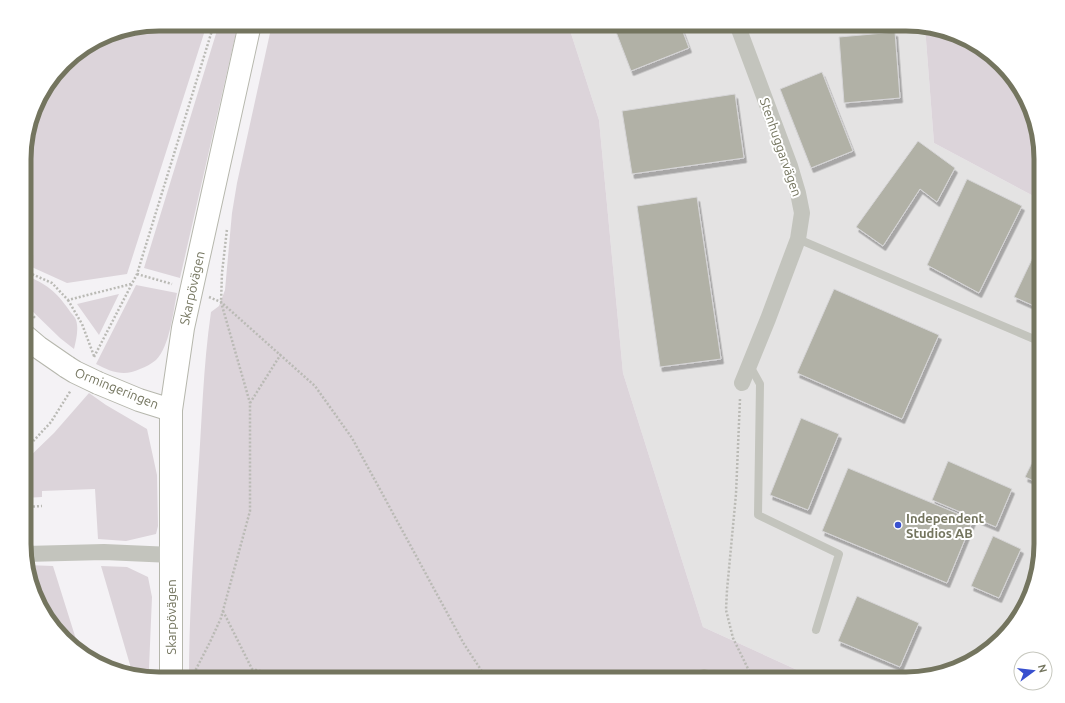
<svg xmlns="http://www.w3.org/2000/svg" width="1065" height="703" viewBox="0 0 1065 703" font-family="Ubuntu,sans-serif">
<style>
.built{fill:#e4e3e3}
.green{fill:#dcd4da}
.water{fill:#c7c5ba}
.building{fill:#b1b1a6;stroke:#d6d5d7;filter:url(#shadow)}
.lines{fill:none;stroke-linecap:round;stroke-linejoin:round}
.secondary-casing{stroke:#b6b7ad;stroke-width:24}
.path{stroke:#babab5;stroke-width:2.5;stroke-dasharray:2 2;stroke-linecap:butt}
.lane{stroke:#c3c4bd;stroke-width:8}
.street{stroke:#c3c4bd;stroke-width:16}
.secondary{stroke:#fff;stroke-width:22}
.secondary-bridge-casing{stroke:#b6b7ad;stroke-width:24;stroke-linecap:butt}
.secondary-bridge{stroke:#fff;stroke-width:22}
.poi-dot{fill:#3850cf;stroke:#fff;stroke-width:1.5}
.labels{text-anchor:middle;dominant-baseline:central;stroke-width:4;stroke-linejoin:round;paint-order:stroke}
.street-label{font-size:13px;fill:#74755f;stroke:#fff}
.poi-label{font-size:13px;font-weight:bold;fill:#74755f;stroke:#fff;text-anchor:start}
.rim{fill:none;stroke:#74755f;stroke-width:5}
</style>
<defs>
<filter id="shadow"><feDropShadow dx="2.5" dy="4.5" stdDeviation="0" flood-color="#0004"/></filter>
</defs>
<rect width="100%" height="100%" fill="#f4f2f5"/>
<path class="built" d="M568,24H906L925,27L934,143L1041,200V552L1018,619L973,661L914,679H817L703,627L623,373L599,120Z"/>
<path class="green" d="M159,24H207L127,274L67,283L25,264V142L38,99L70,58L108,34Z
M219,24H238L180,278L144,268Z
M272,24H568L599,120L623,373L703,627L817,679H189C189,611 194,544 198,476C202,421 203,367 211,312L219,306L225,290L232,213L237,183Z
M925,27L949,31L981,47L1023,92L1041,151V200L934,143Z
M25,275C46,284 56,291 69,310C71,313 75,317 76,320C79,329 76,340 74,349L60,338L25,304Z
M136,285L177,293C173,312 170,346 156,360C151,364 146,367 140,369C124,377 111,372 96,364Z
M119,294L99,335L77,304Z
M89,393L106,405L147,429L157,475L158,526L156,534L126,541L98,539L95,489L42,491V497L25,498V461L54,433Z
M26,565L53,566L80,652L42,612Z
M101,566L127,567L148,577L152,597L149,668L150,677L133,675Z"/>
<path class="water" d="M704,669L708,670L714,679H700L699,674L700,670Z"/>
<path class="building" d="M613,24H680L689,48L631,71Z
M895,32L900,98L844,103L839,37Z
M822,72L853,151L811,168L780,89Z
M735,94L744,158L632,174L622,111Z
M918,141L955,168L937,202L920,189L883,246L856,227Z
M967,179L1022,206L979,293L927,265Z
M697,197L721,359L660,367L637,206Z
M1041,240V309L1014,297Z
M834,289L939,335L902,419L797,373Z
M801,418L839,434L808,510L770,495Z
M1041,444V484L1025,477Z
M948,461L1012,489L996,527L932,500Z
M848,468L973,520L947,583L822,531Z
M993,536L1021,549L999,598L971,586Z
M857,596L919,623L900,667L838,641Z"/>
<g class="lines">
<g class="secondary-casing">
<g id="secondary">
<path d="M25,336L38,347L67,367"/>
<path d="M98,383L139,400L171,410"/>
<path id="s1" d="M171,679V410L183,328L250,24"/>
</g>
</g>
<path class="path" d="M25,271L52,283L68,300L131,284
M137,274L172,284
M209,297L221,302L315,386L352,438L464,644L487,679
M68,300L82,324L94,356
M25,308L35,318
M94,357L137,274L214,24
M740,399L736,494L727,590L726,610L733,638L753,679
M250,403L281,354
M25,450L51,422L71,390
M25,507L42,506
M223,611L252,669L264,672L267,677L266,679
M192,677L210,642L221,618L250,511V403L221,302L222,273L227,229"/>
<path class="lane" d="M798,239L1041,342
M750,366L760,384L758,515L839,554L816,630"/>
<path class="street" d="M737,24L790,166L798,193L802,213L798,239L768,319L742,383
M25,554L104,552L172,555"/>
<use href="#secondary" class="secondary"/>
<g class="secondary-bridge-casing">
<path id="secondary-bridge" d="M67,367L75,372L98,383"/>
</g>
<use href="#secondary-bridge" class="secondary-bridge"/>
</g>
<circle class="poi-dot" cx="898" cy="525" r="4"/>
<g class="labels">
<g class="street-label">
<text transform="translate(781 147) rotate(71)">Stenhuggarvägen</text>
<text stroke="none"><textPath href="#s1" startOffset="393">Skarpövägen</textPath></text>
<text transform="translate(117 388) rotate(22)">Ormingeringen</text>
<text transform="translate(171 617) rotate(-90)">Skarpövägen</text>
</g>
<g class="poi-label">
<text x="906" y="518">Independent<tspan x="906" dy="15">Studios AB</tspan></text>
</g>
</g>
<path d="M0 0H1065V703H0ZM159 31H906A128 128 0 0 1 1034 159V544A128 128 0 0 1 906 672H159A128 128 0 0 1 31 544V159A128 128 0 0 1 159 31Z" fill="#fff" fill-rule="evenodd"/>
<path class="rim" d="M159 31H906A128 128 0 0 1 1034 159V544A128 128 0 0 1 906 672H159A128 128 0 0 1 31 544V159A128 128 0 0 1 159 31Z"/>
<g transform="translate(1033 671) rotate(75)"><circle r="19" fill="#ffffff" stroke="#c7c8bf"/>
<path d="M0-3L7 15L0 10L-7 15Z" fill="#3850cf"/>
<text y="-6" font-size="11" font-weight="bold" text-anchor="middle" fill="#74755f">N</text>
</g>
</svg>
